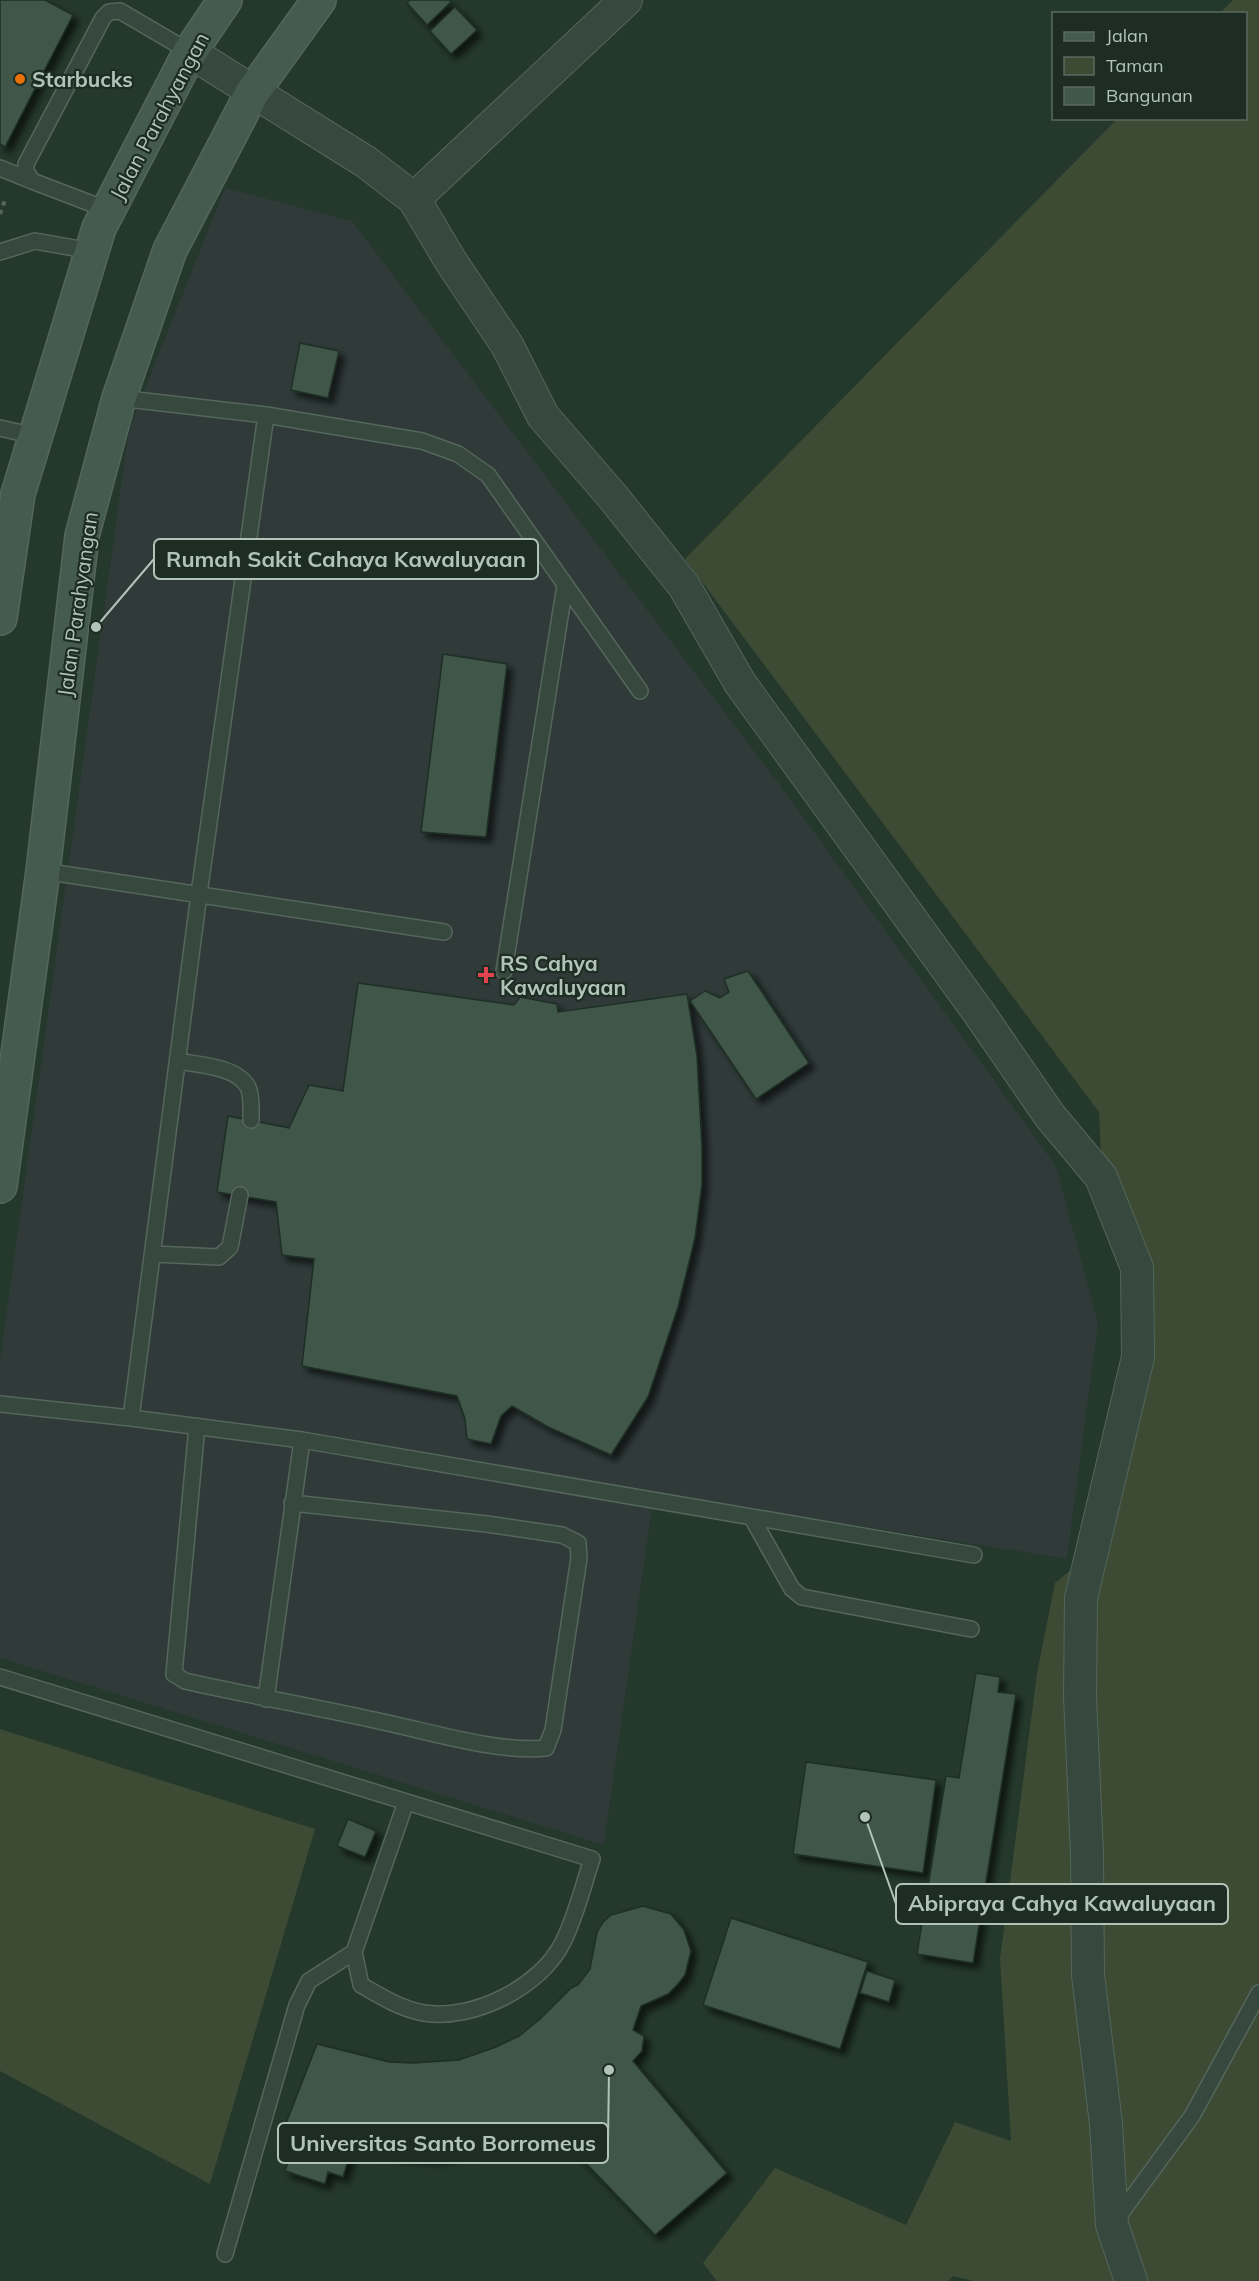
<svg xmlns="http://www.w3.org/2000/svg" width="1259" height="2281" viewBox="0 0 1259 2281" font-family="Mulish,sans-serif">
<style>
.medical{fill:#2f3a39}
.green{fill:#3d4b34}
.building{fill:#405749;stroke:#1f2f25;stroke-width:1.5;filter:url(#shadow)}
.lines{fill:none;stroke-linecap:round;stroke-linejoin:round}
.service-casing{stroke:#55665c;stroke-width:18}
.minor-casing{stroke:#55665c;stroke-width:34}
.secondary-casing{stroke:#55665c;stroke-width:36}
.path{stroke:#565;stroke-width:4;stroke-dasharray:4.5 4.5;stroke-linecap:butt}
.service{stroke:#37493e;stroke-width:15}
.minor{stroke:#37493e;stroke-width:32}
.secondary{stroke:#465b4f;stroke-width:33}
.food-dot{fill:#e8710a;stroke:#1d2d23;stroke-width:2}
.health-dot{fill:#e0444e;stroke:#1d2d23;stroke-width:2}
.labels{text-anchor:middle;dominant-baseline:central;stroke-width:4.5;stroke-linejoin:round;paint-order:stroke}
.poi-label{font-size:21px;font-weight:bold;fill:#b2c4ba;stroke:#1d2d23;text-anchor:start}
.street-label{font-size:21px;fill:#b2c4ba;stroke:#1d2d23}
.leader{fill:none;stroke:#b2c4ba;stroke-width:2}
.callout-dot{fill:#b2c4ba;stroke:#1d2d23;stroke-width:2}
.callout{fill:#1d2d23;stroke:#b2c4ba;stroke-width:2}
.callout-label{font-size:22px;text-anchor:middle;font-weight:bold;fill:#b2c4ba}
</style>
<defs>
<filter id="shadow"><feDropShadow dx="5.5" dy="5.5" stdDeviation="3" flood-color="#0009"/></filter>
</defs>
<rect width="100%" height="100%" fill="#24382b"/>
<path class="medical" d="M225,188L352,221L780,785L1056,1166L1098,1323L1067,1559L654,1493L604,1845L0,1658V1360L129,429Z"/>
<path class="green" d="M1233,0H1259V2281H973L953,2276L948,2281H717L703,2263L775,2168L906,2225L955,2122L1011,2141L1000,1959L1037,1673L1055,1583L1112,1536L1143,1327L1103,1204L1099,1112L685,559L1117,119L1246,118V14L1220,13Z
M0,1729L315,1829L210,2184L0,2071Z"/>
<path class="building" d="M0,0H45L73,15L5,147L0,144Z
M410,0H449L451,2L427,25L407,3Z
M455,7L477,30L451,54L430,31Z
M300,343L339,351L328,398L291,390Z
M443,654L507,664L486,837L421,832Z
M748,971L809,1063L756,1099L690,1001L705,991L720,998L729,992L724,979Z
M358,983L514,1005L520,997L557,1004L558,1012L687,994L697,1056L702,1148V1184L695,1238L678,1307L648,1397L611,1455L548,1427L512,1406L501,1416L491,1444L467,1439L465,1419L457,1396L302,1366L314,1259L282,1255L276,1202L217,1192L228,1116L289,1128L309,1085L343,1091Z
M976,1673L1000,1677L998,1692L1016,1694L973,1963L917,1954L946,1776L959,1778Z
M806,1762L936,1780L923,1873L793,1854Z
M348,1819L376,1831L365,1857L337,1846Z
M643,1906L671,1914L684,1930L691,1951L685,1975L678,1984L668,1994L641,2006L633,2030L644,2036L642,2051L633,2061L727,2173L655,2235L550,2126L500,2147L436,2158L398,2156L367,2151L283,2131L317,2044L389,2062L413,2063L459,2060L496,2047L519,2036L540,2019L571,1988L578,1985L590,1969L597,1932L603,1922L611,1915Z
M731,1918L868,1962L840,2049L703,2005Z
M867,1971L895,1980L889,2002L860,1993Z
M300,2125L354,2141L343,2177L328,2172L325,2184L285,2171Z"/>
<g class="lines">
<g class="service-casing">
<path id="service" d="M0,168L32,181
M108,210L32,181L26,171V164L103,18L109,12L120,11L190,52
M0,252L35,241L91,251
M266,415L422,441L458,454L488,475L640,691
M0,428L35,436
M43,871L444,932
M504,971L565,585
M178,1061C199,1065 236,1066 248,1087C252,1095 251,1110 251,1120
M153,1254L219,1257L230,1247L240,1195
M0,1404L131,1418L199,894L266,415L119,398
M131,1418L302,1440L974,1555
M197,1426L174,1674L185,1681C251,1696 317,1707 383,1722C431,1732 499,1753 546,1748L553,1730L579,1558L578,1543L562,1535L487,1524L292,1503
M752,1518L792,1589L802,1597L971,1629
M0,1677L592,1859C583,1886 576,1916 563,1942C541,1987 473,2021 424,2013C401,2009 380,1996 361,1985L354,1952
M266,1699L302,1440
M1115,2221L1192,2116L1259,1993
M225,2254L297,2005L309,1981L354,1952L406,1802"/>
</g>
<g class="minor-casing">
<path id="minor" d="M190,52L366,162L414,199L450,260L507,345L543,416L613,497L684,586L740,683L979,1013L1050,1116L1101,1177L1137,1268L1138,1357L1081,1598L1080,1697L1087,1853L1088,1975L1106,2124L1112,2225L1131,2281
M414,199L626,0"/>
</g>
<g class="secondary-casing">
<path id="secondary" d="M0,618L18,494L99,228L190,52L225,0
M0,1186L43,871L82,536L119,398L170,250L252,93L319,0"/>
</g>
<path class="path" d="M0,214L6,197"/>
<use href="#service" class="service"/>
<use href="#minor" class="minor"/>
<use href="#secondary" class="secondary"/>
</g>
<circle class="food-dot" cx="20" cy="79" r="6"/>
<path class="health-dot" d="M483 966h6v6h6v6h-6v6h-6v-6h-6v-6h6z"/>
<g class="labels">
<g class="poi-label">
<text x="32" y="79">Starbucks</text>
<text x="500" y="963">RS Cahya<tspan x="500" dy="24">Kawaluyaan</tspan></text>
</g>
<g class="street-label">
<text transform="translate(159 116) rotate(-62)">Jalan Parahyangan</text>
<text transform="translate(77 604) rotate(-82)">Jalan Parahyangan</text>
</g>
</g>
<path class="leader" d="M96 627L154 559M865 1817L896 1904M609 2070L608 2143"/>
<g class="callout-dot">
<circle cx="96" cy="627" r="6"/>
<circle cx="865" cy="1817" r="6"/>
<circle cx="609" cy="2070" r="6"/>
</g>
<g class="callout">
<rect x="154" y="539" width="384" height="40" rx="6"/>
<rect x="896" y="1884" width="332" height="40" rx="6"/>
<rect x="278" y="2123" width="330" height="40" rx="6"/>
</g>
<g class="callout-label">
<text x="346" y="567">Rumah Sakit Cahaya Kawaluyaan</text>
<text x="1062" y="1911">Abipraya Cahya Kawaluyaan</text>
<text x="443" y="2151">Universitas Santo Borromeus</text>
</g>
<rect x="1052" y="12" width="195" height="108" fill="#1d2d23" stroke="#59695f" stroke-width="1.5"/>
<rect x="1064" y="32" width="30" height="9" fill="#465b4f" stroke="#59695f" stroke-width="1.5"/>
<text x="1106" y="42" font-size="18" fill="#b2c4ba">Jalan</text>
<rect x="1064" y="57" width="30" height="18" fill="#3d4b34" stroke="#59695f" stroke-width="1.5"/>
<text x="1106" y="72" font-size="18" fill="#b2c4ba">Taman</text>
<rect x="1064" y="87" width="30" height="18" fill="#405749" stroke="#59695f" stroke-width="1.5"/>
<text x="1106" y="102" font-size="18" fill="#b2c4ba">Bangunan</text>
</svg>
